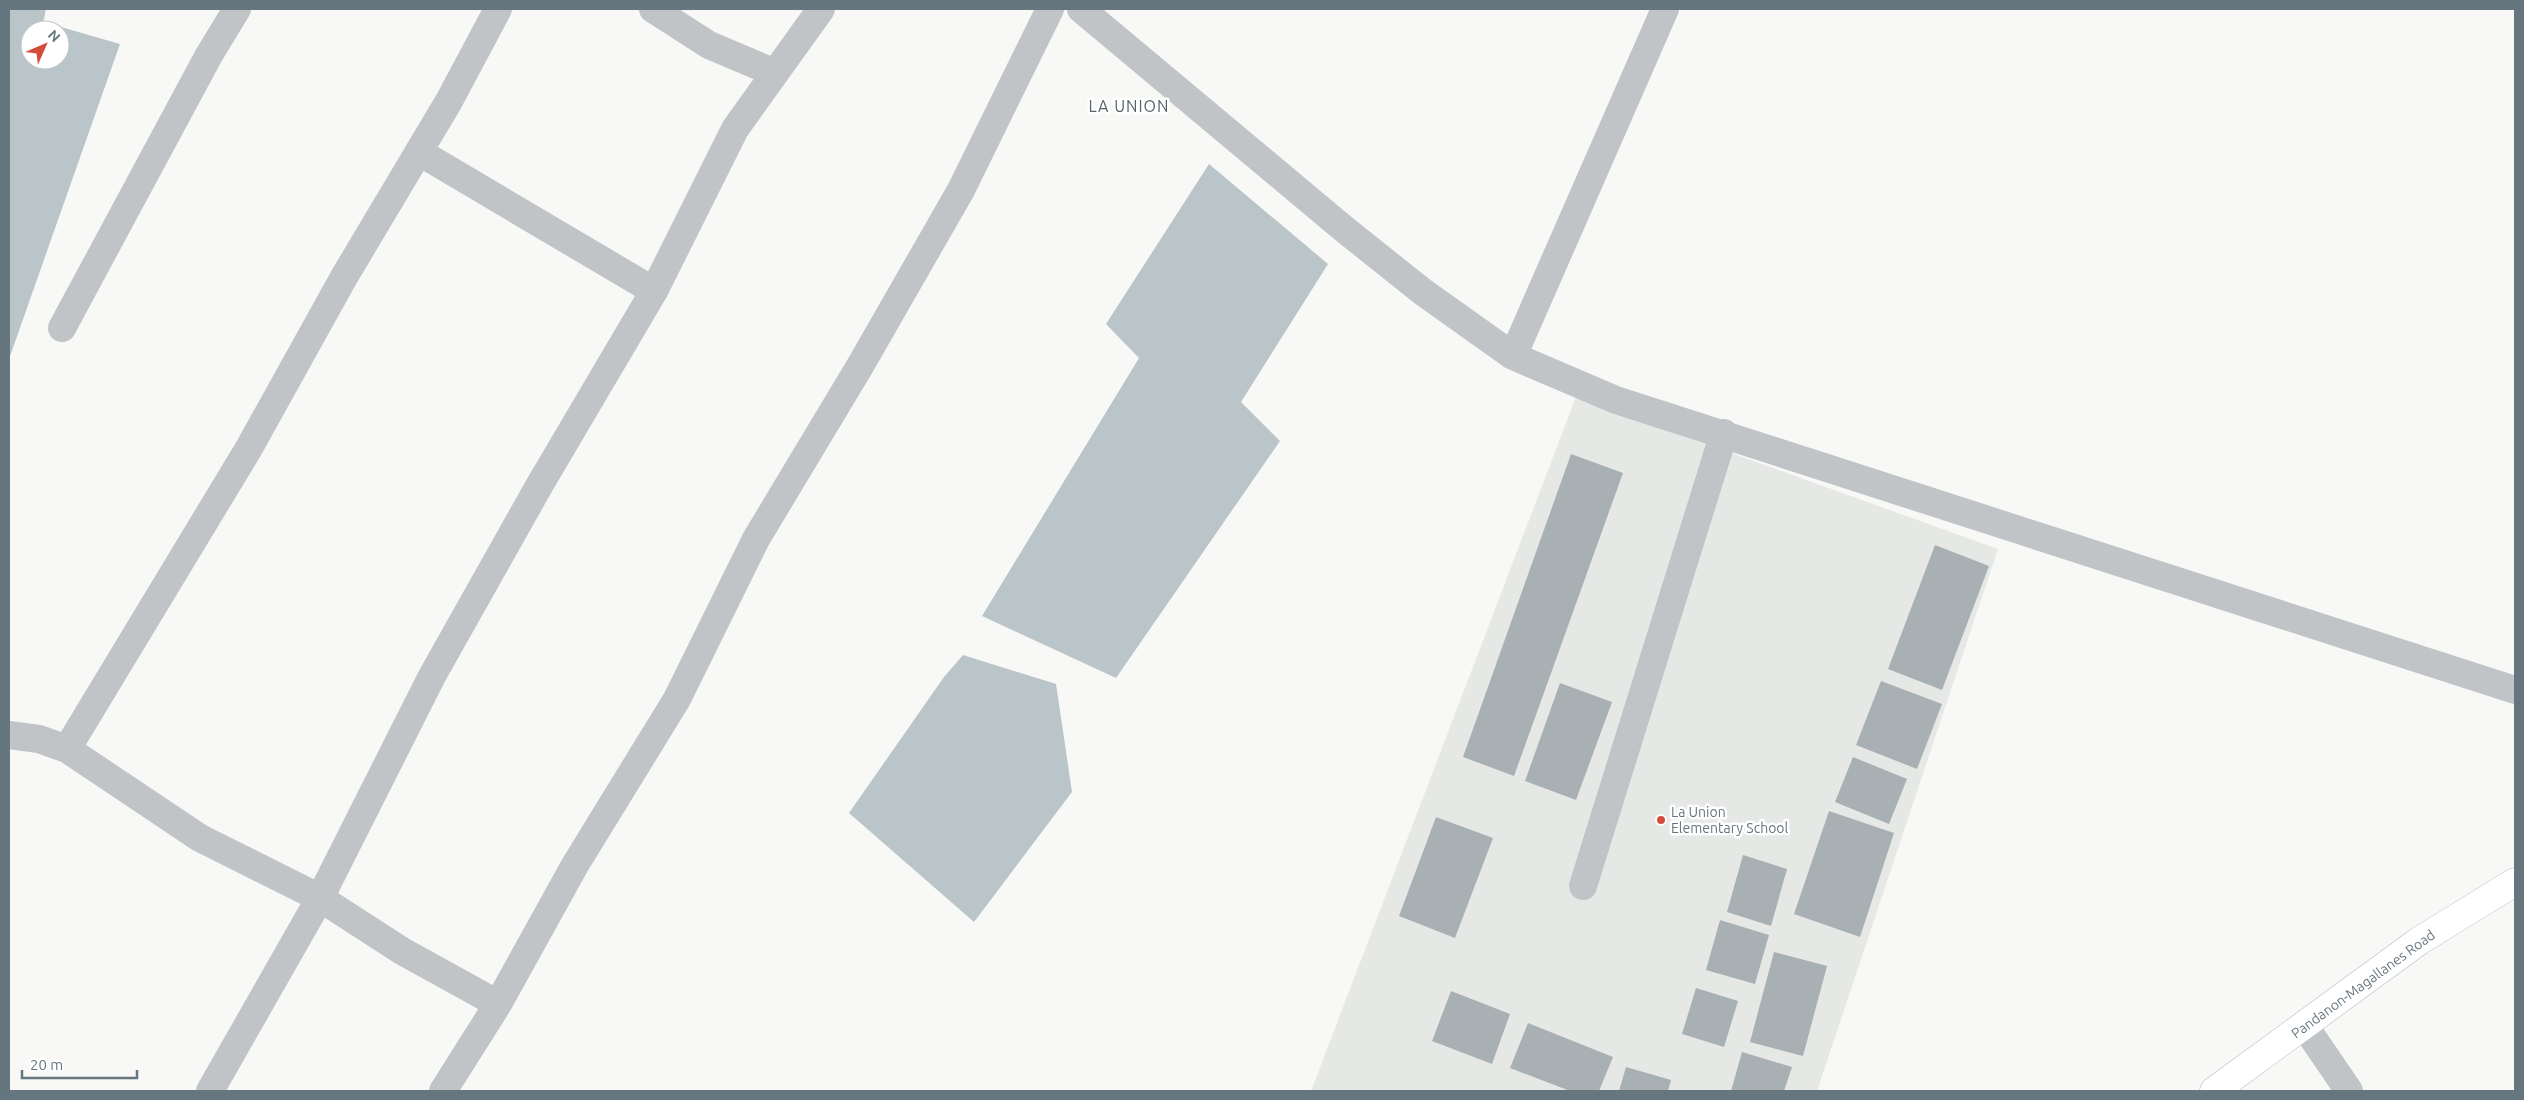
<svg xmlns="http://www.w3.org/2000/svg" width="2524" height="1100" viewBox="0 0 2524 1100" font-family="Ubuntu,sans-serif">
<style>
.built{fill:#e6e8e6}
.water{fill:#bac5c9;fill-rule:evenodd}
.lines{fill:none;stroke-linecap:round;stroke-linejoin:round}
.river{stroke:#bac5c9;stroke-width:69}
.building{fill:#a8b0b4}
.major-casing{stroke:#b1b7ba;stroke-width:29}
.minor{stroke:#c0c4c7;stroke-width:28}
.major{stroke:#fff;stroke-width:28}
.poi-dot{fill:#d44d3a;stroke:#fff;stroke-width:2}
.labels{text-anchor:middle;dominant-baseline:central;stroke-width:5;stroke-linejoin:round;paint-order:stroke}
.poi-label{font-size:14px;fill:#66767e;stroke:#fff;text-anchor:start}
.street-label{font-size:14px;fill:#66767e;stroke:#fff}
.quarter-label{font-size:16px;letter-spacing:1px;fill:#57646a;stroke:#fff}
</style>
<rect width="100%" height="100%" fill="#f8f8f6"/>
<path class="built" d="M1576,397L1998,549L1817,1091H1311Z"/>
<path class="water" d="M9,12L120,44L9,359ZM30,30H60V60H30Z
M1209,164L1328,264L1241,402L1280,441L1116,678L982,616L1139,358L1106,324Z
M963,655L1056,684L1072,792L974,922L849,813L944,677Z"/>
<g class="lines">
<path class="river" d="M9,13L11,9"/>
</g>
<path class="building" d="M1571,454L1623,473L1514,776L1463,757Z
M1935,545L1989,566L1942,690L1888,669Z
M1881,681L1942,704L1917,769L1856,745Z
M1560,683L1612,702L1576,800L1525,781Z
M1853,757L1907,779L1889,824L1835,802Z
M1829,811L1894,833L1860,937L1794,914Z
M1436,817L1493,838L1455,938L1399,916Z
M1743,855L1787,869L1771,926L1727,912Z
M1720,920L1769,935L1755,984L1706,970Z
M1774,952L1827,966L1803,1056L1750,1042Z
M1696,988L1738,1001L1724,1047L1682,1034Z
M1451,991L1510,1014L1492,1064L1432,1041Z
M1528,1023L1613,1057L1599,1091H1570L1510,1068Z
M1742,1052L1792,1067L1784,1091H1731Z
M1626,1067L1671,1080L1668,1091H1619Z"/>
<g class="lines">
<g class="major-casing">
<path id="major" d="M2214,1091L2419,941L2515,882"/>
</g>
<path class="minor" d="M653,9L709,45L773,72
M1081,9L1344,229L1423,292L1513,356L1616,400L2515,690
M419,152L654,291
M62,328L209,55L237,9
M1513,356L1665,9
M9,735L39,739L67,749L200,838L320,898L402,951L498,1004
M67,749L249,448L344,277L449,101L498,9
M1583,886L1724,433
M2304,1025L2349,1091
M210,1091L320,898L432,676L539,486L654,291L735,129L821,9
M443,1091L498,1004L575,865L677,699L756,539L860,366L961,190L1050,9"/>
<use href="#major" class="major"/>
</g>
<circle class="poi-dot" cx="1661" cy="820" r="5"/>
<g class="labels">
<g class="poi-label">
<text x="1671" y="812">La Union<tspan x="1671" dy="16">Elementary School</tspan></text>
</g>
<g class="street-label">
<text transform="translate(2363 984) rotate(-36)">Pandanon-Magallanes Road</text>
</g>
<g class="quarter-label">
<text x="1129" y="106">LA UNION</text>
</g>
</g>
<rect width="2524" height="1100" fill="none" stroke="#66767e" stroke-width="20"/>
<g transform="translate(45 45) rotate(45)"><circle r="24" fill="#ffffff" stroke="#c2c8cb"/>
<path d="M0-4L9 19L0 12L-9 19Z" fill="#d44d3a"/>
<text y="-8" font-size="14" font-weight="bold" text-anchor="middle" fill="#66767e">N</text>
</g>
<path d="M22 1070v8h115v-8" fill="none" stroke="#66767e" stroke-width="2.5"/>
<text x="30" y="1070" font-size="15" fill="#66767e" stroke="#ffffff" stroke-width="4" paint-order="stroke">20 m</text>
</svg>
